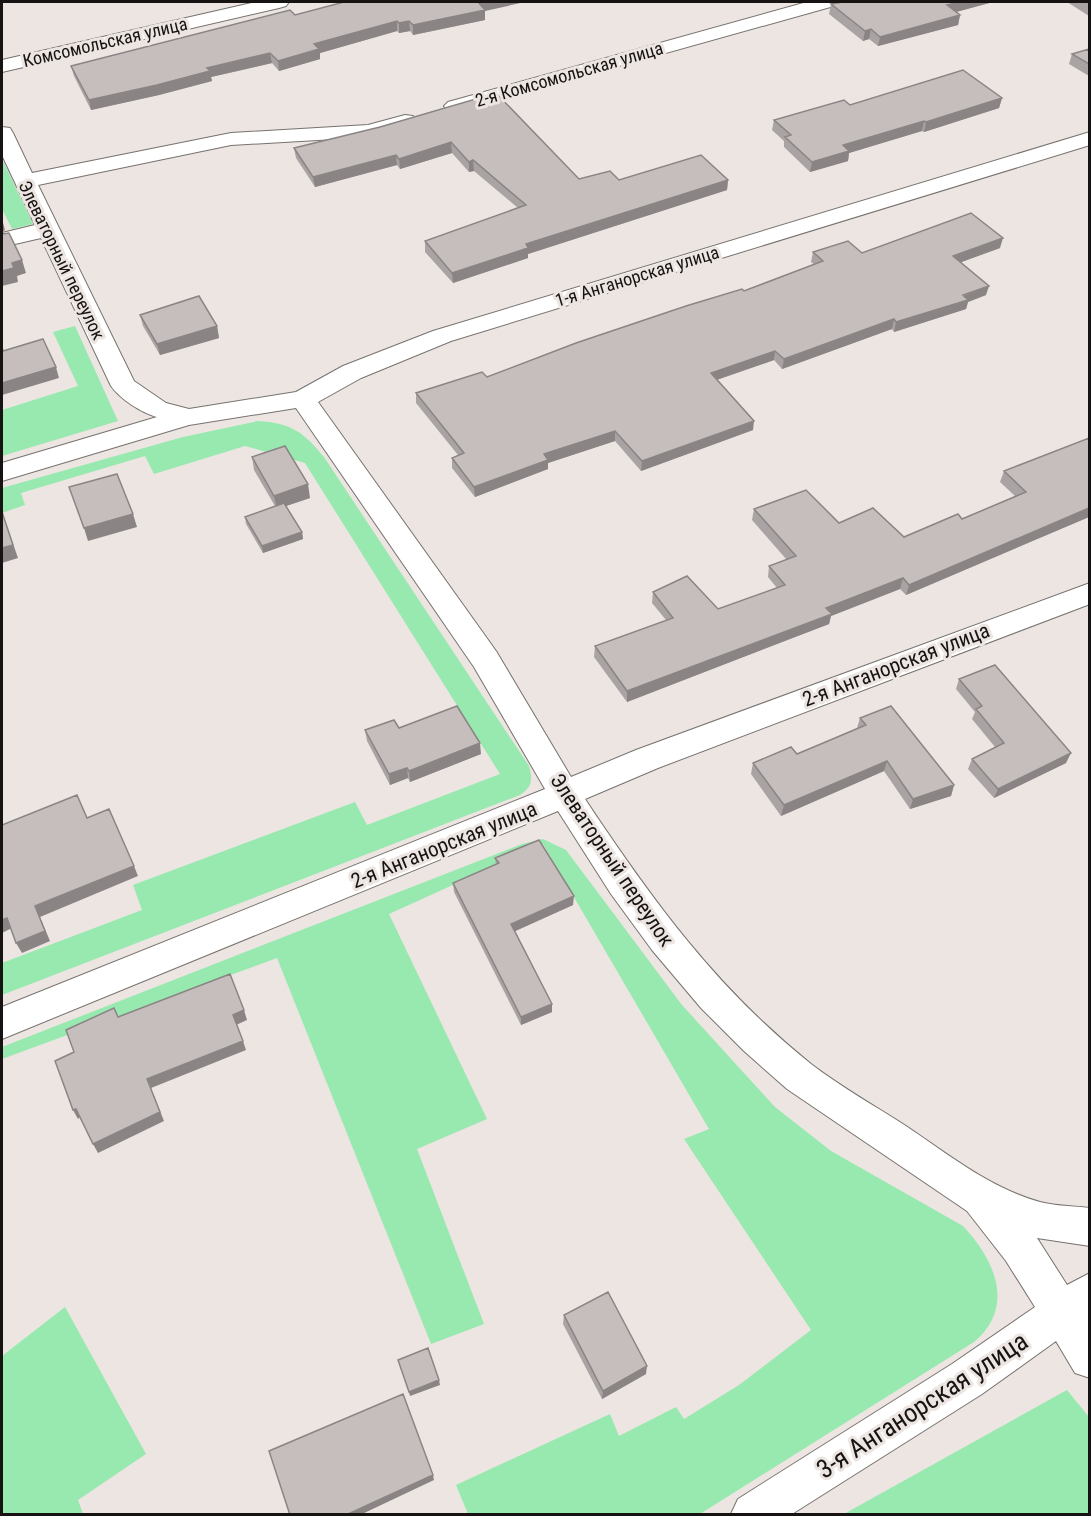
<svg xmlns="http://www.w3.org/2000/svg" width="1091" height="1516" viewBox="0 0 1091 1516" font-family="'Roboto Condensed',sans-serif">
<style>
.green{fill:#98e9af}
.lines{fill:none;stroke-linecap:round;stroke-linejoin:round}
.street-casing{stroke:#77726e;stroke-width:2}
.street{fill:#fff;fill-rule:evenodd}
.wall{fill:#a9a3a3}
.shaded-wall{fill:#8a8584}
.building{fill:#c5bebd;stroke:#8a8584;stroke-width:1.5}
.labels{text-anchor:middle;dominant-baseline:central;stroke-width:6;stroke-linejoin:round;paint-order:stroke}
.far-street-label{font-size:18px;fill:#161312;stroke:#ece5e1}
.street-label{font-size:21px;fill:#161312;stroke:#ece5e1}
.near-street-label{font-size:26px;fill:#161312;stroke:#ece5e1}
</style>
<rect width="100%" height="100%" fill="#ece5e1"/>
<path class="green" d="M2,159L33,224L12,229L2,209Z
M75,326L118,421L2,456V410L78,386L53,332Z
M258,421C292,423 303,432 324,457L529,766C533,780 532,787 520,795L2,995V963L142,910L133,885L355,802L367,825L500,774L305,463L245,446L154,474L145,456L21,493L25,505L2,513V488L183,437Z
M543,839L566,850L682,1005L775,1107L831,1151L963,1226C995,1260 1016,1307 974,1342L700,1514H468L456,1485L610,1414L619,1436L676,1407L684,1419L739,1385L811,1330L684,1139L709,1129L543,844L389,914L487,1119L417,1149L484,1324L431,1344L277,958L2,1059V1047L522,844Z
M65,1307L146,1454L78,1500L83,1514H2V1356Z
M1067,1390L1089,1417V1514H844Z"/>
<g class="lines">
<g class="street-casing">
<path id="street" d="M256,2H289L286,6L279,8L2,72V60Z
M807,2H837L834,6L462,110L455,112L448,110L444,106L448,102Z
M405,115L413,116L416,121L413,126L369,137L231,145L38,185L134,381L166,403L189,409L296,392L343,366L433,331L1090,132V145L451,341L361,378L318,402L496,651L571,777L636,750L1090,583V604L658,768L585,799C652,900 716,988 811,1064C841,1087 875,1106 906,1126C949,1155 990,1188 1040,1202C1055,1206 1074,1206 1090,1208V1246L1037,1238L1067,1285L1090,1273V1378L1075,1373L1056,1341L982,1394L792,1514H731L738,1499L952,1364L1035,1307L1006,1261L967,1211L787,1089L744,1051L701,1008L652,950L611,894L558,811L2,1039V1007L545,789L474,667L296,408L189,425L2,481V463L157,417C142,413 120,399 111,386L41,238L2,247V233L35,225L2,155V127L10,128L13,133L32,173L231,133L368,125Z"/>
</g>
<use href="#street" class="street"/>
</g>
<path class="wall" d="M843,2H993L956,12L960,15L958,25L878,46L869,39L863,41L829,14L831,4Z
M1067,2H1089V16Z
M485,11V20L413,35L410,31L399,33L397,31L320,53V59L279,71L272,63L211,77L212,81L159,95L91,110L74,76L71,66L295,15Z
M1089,49V76L1069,64L1072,54Z
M496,93L579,179L728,180L727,190L528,254V258L453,283L425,252V241L518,208L474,171L469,172L452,153L400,169L397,165L315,187L296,158L294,148L380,127Z
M1002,98L999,108L924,132L922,131L849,153L848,161L810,172L784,147V141L772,130L774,120L850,105Z
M1000,248L960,262L986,295L968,302L966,309L894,332L892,329L782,369L774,360L717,380L753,430L641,471L615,441L548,463V469L475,497L452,468V458L458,455L416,403V393L487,377L744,291L814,264L811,262L813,252L862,253Z
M140,315L217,326L219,338L160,355L143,326Z
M1089,438V517L906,595L900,589L831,616L829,624L627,702L594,657L595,646L666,620L652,603L653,592L718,609L777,588L768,577L769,566L787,560L752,520L754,509L839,523L904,537L962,519L1015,496L1000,482L1004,471Z
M252,457L310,498L286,506L302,532L303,539L263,553L246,524L245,517L275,506L254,470Z
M959,679L1066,763L994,798L968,769L972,759L995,747L972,719L975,712L956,689Z
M860,718L954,785L951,796L910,809L884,771L781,816L751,774L753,763L797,754L857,728Z
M399,728L481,754L410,782L408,778L390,785L367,741L365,730Z
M495,858L573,905L515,931L552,1004V1012L521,1025L454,892L453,883L496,864Z
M564,1315L646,1374L602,1399L563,1324Z"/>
<path class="shaded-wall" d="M478,2H525L485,11V20L413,35V25Z
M961,2H993L945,15L947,5Z
M960,15L958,25L878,46L880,37Z
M397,21V31L320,53V59L279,71L278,61L314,44Z
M409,21L410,31L399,33V23Z
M871,29L869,39L863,41L865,31Z
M270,53L272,63L211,77L212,81L159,95L91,110L89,100L207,68Z
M1002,98L999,108L924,132L926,122Z
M924,121L922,131L849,153L848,161L810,172L812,162L843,145Z
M451,142L452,153L400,169L399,159Z
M396,155L397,165L315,187L313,177Z
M473,160L474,171L469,172V162Z
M728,180L727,190L528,254V258L453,283L452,273L526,244Z
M2,219L5,230L2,232Z
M1003,238L1000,248L951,266L953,256Z
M22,260L26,273L17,276L18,282L2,286V271L12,263Z
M989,286L986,295L968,302L966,309L894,332L896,322Z
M894,319L892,329L782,369L784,359Z
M217,326L219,338L160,355L157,344Z
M775,351L774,360L710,382L711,373Z
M56,367L59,378L2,395V383Z
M754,421L753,430L641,471L642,461Z
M615,431V441L548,463V469L475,497L474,487L544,454Z
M308,484L310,498L277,509L274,496Z
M1089,508V517L906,595L909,585Z
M2,512L18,558L2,563Z
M133,514L137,527L88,541L84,528Z
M302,532L303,539L263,553L262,546Z
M903,578L900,589L831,616L829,624L627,702V691L826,608Z
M480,743L481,754L410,782L409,771Z
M1071,753L1066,763L994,798L998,789Z
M887,761L884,771L781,816L784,805Z
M407,768L408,778L390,785L389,774Z
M954,785L951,796L910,809L913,799Z
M134,866L138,876L40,917L50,941L22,953L16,943L35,906Z
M574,896L573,905L511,933V924Z
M7,918L12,928L2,933V920Z
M552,1004V1012L521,1025V1017Z
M244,1010L247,1020L236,1025L233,1015Z
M243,1041L246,1050L151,1088L164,1121L98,1153L93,1144L147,1079Z
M76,1109L80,1117L78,1119L73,1110Z
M647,1366L646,1374L602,1399L603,1391Z
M439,1380L440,1385L410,1396L409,1392Z
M433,1475L434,1480L360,1515H346Z"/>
<path class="building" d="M344,2H482H478L485,10L413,25L409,21L399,23L397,21L314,44L319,49L278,61L270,53L207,68L210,71L157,85L89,100L71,66L290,10L295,15Z
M843,2H961L947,5L960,15L880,37L871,29L865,31L831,4Z
M1089,49V64L1072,54Z
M963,70L1002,98L926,122L924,121L843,145L849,151L812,162L785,137L791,135L774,120L844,100L850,105Z
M496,93L579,179L610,171L619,180L701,155L728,180L526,244L528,248L452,273L425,241L526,205L473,160L469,162L451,142L399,159L396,155L313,177L294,148L380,127Z
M971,213L1003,238L953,256L989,286L963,295L968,300L896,322L894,319L784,359L775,351L711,373L754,421L642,461L615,431L544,454L548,460L474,487L452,458L464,453L416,393L482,372L487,377L576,343L686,306L742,289L744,291L823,261L813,252L848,241L862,253Z
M9,233L22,260L12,263L14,268L2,271V234Z
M199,296L217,326L157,344L140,315Z
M43,339L56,367L2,383V347L3,351Z
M1089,438V508L909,585L903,578L826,608L832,614L627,691L595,646L673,618L653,592L687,576L718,609L785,585L769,566L796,556L754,509L806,490L839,523L873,508L904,537L958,514L962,519L1026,492L1004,471Z
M285,446L308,484L274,496L252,457Z
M117,474L133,514L84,528L69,487Z
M284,503L302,532L262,546L245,517Z
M2,512L13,545L2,548Z
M995,665L1071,753L998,789L972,759L1004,743L976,709L982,706L959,679Z
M457,706L480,743L409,771L407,768L389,774L365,730L394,720L399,728Z
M891,706L954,785L913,799L887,761L784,805L753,763L791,747L797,754L866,725L860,718Z
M77,795L87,818L109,809L134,866L35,906L45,931L16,943L7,918L2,920V825Z
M539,840L574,896L511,924L552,1004L521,1017L453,883L499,863L495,858Z
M230,974L244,1010L233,1015L243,1041L147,1079L160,1112L93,1144L76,1109L73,1110L55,1061L74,1052L66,1030L114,1008L118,1017Z
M608,1292L647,1366L603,1391L564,1315Z
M428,1348L439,1380L409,1392L398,1360Z
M403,1394L433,1475L346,1515H290L269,1451Z"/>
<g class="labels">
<g class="far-street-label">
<text transform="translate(105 42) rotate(-13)">Комсомольская улица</text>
<text transform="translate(569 74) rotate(-16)">2-я Комсомольская улица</text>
<text transform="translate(62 260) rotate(64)">Элеваторный переулок</text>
<text transform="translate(637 276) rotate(-17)">1-я Анганорская улица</text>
</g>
<g class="street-label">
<text transform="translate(896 665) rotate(-21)">2-я Анганорская улица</text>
<text transform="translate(444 845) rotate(-22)">2-я Анганорская улица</text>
<text transform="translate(612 860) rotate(56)">Элеваторный переулок</text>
</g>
<g class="near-street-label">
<text transform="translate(922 1405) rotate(-33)">3-я Анганорская улица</text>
</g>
</g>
<rect width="1091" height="1516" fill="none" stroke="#161312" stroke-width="6"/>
</svg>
